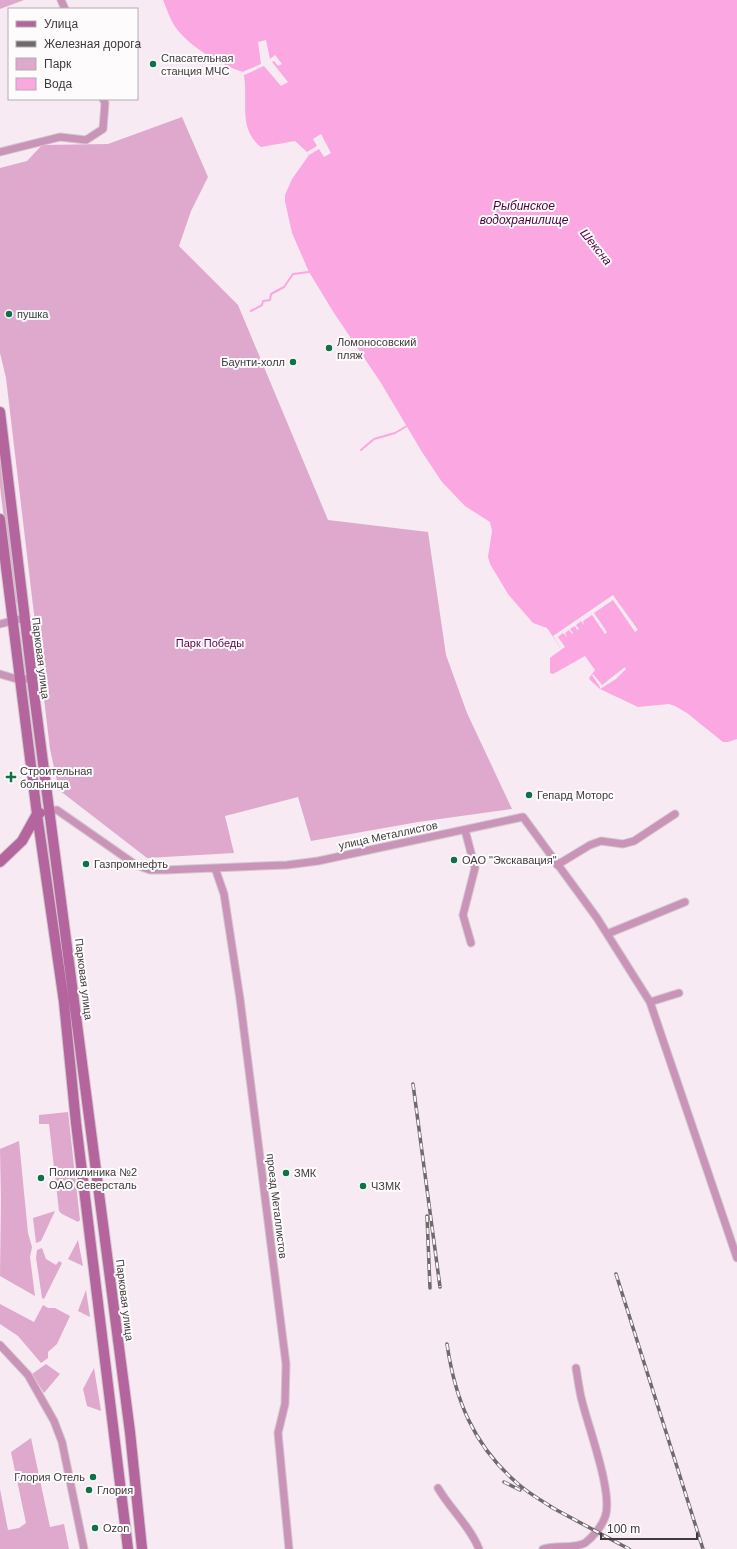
<svg xmlns="http://www.w3.org/2000/svg" width="737" height="1549" viewBox="0 0 737 1549" font-family="Helvetica,sans-serif">
<style>
.green{fill:#dea9cd}
.water{fill:#fba7e2}
.pier{fill:#f7eaf2}
.lines{fill:none;stroke-linecap:round;stroke-linejoin:round}
.stream{stroke:#fba7e2;stroke-width:2}
.street-casing{stroke:#d2c7ce;stroke-width:9}
.secondary-casing{stroke:#d2c7ce;stroke-width:12}
.street{stroke:#ca93b8;stroke-width:7}
.secondary{stroke:#b4659d;stroke-width:10}
.rail-casing{stroke:#70696d;stroke-width:3.5}
.rail{stroke:#fdfbfc;stroke-width:2;stroke-dasharray:6;stroke-linecap:butt}
.poi-dot{fill:#0f7148;stroke:#fdfbfc;stroke-width:1.5}
.labels{text-anchor:middle;dominant-baseline:central;stroke-width:4;stroke-linejoin:round;paint-order:stroke}
.poi-label{font-size:11px;fill:#3f3a3d;stroke:#fdfbfc;text-anchor:start}
.park-label{font-size:11px;fill:#650053;stroke:#fdfbfc}
.street-label{font-size:11px;fill:#3f3a3d;stroke:#fdfbfc}
.water-label{font-size:12px;font-style:italic;fill:#4d023e;stroke:#fdfbfc}
</style>
<rect width="100%" height="100%" fill="#f7eaf2"/>
<path class="green" d="M0,0H24L0,9Z
M182,117L208,177L191,211L179,246L238,305L328,520L428,532L446,655L467,713L512,809L418,822L311,841L298,797L225,816L234,853L147,858L59,790L50,749L6,378L0,353V168L27,161L42,145L108,144Z
M0,455L18,603H14L0,486Z
M68,1112L80,1220L78,1222L62,1214L59,1211L49,1124H39V1115Z
M19,1141L28,1233L32,1247L30,1257L35,1296L0,1276L1,1200L0,1149Z
M55,1211L41,1241L36,1243L33,1218Z
M78,1240L83,1266L68,1259Z
M42,1248L46,1259L56,1265L59,1261L62,1263L44,1299L42,1298L36,1258L37,1250Z
M86,1290L90,1317L78,1311Z
M0,1304L34,1322L43,1305L48,1308H55L70,1316L57,1344L48,1352V1358L41,1363L18,1336L0,1324Z
M46,1364L60,1374L44,1393L32,1374Z
M94,1368L101,1411L87,1406L83,1389Z
M31,1438L50,1527L64,1524L69,1549H0V1489L8,1530L19,1528L26,1523L11,1452Z"/>
<path class="water" d="M163,0H737V739L728,742H723L687,713L675,706L669,704L638,707L600,689L590,680L589,678L595,670L585,656L553,674L550,673V658L560,647L547,628L533,623L508,594L490,564L488,557L492,531L490,522L465,506L442,482L422,452L381,383L334,313L309,272L292,233L285,201V195L292,179L309,155L307,152L295,141L261,147C236,128 250,97 243,72C221,65 190,47 176,28C170,20 167,9 163,0Z"/>
<path class="pier" d="M266,40L270,59L275,55L282,64L278,66L274,61L272,62L288,82L281,86L264,66L242,76L240,73L261,64L258,42Z
M321,134L331,153L324,157L319,149L309,155L307,152L317,146L313,139Z
M613,595L638,630L635,632L613,600L594,613L607,632L605,634L592,615L583,621L584,625L581,621L576,625L579,629L577,630L575,626L570,629L573,633L572,634L569,630L565,633L567,637L563,633L558,637L565,647L548,659L551,654L560,647L553,636Z
M625,667L626,669L616,679L600,689V687L592,675L593,674L602,685Z"/>
<g class="lines">
<path class="stream" d="M251,311L262,305L263,301L270,300L271,294L284,287L293,274L309,272
M361,450L374,439L395,433L407,426"/>
<g class="street-casing">
<path id="street" d="M61,0L65,9
M0,152L60,137L86,140L103,129L105,103L103,99
M0,624L24,618
M0,674L20,680L32,678
M50,811L57,810L136,865L150,870H165L287,865L318,861L523,817L597,918L650,1002L737,1258
M465,830L475,868L463,915L471,943
M557,865L590,845L601,841L623,844L634,841L675,814
M215,868L224,894L240,999L286,1364L285,1404L278,1433L289,1549
M607,934L685,902
M650,1002L679,993
M0,1345L28,1375L54,1421L62,1442L84,1549
M438,1488C450,1509 470,1526 479,1549
M543,1549C556,1545 574,1549 585,1543C593,1537 602,1526 605,1517C614,1495 588,1426 582,1401C579,1390 578,1379 576,1368"/>
</g>
<g class="secondary-casing">
<path id="secondary" d="M0,412L32,678L130,1432L142,1549
M0,519L37,814L64,1002L76,1123L128,1549
M0,862L22,841L37,814L40,813"/>
</g>
<use href="#street" class="street"/>
<use href="#secondary" class="secondary"/>
<g class="rail-casing">
<path id="rail" d="M413,1084L440,1287
M427,1216L430,1288
M616,1274L703,1549
M447,1344C455,1399 473,1445 517,1483C528,1493 542,1501 555,1509
M504,1482L520,1490
M551,1507L629,1549"/>
</g>
<use href="#rail" class="rail"/>
</g>
<g class="poi-dot">
<circle cx="153" cy="64" r="4"/>
<circle cx="9" cy="314" r="4"/>
<circle cx="329" cy="348" r="4"/>
<circle cx="293" cy="362" r="4"/>
<path d="M9 771h4v4h4v4h-4v4h-4v-4h-4v-4h4z"/>
<circle cx="529" cy="795" r="4"/>
<circle cx="454" cy="860" r="4"/>
<circle cx="86" cy="864" r="4"/>
<circle cx="286" cy="1173" r="4"/>
<circle cx="41" cy="1178" r="4"/>
<circle cx="363" cy="1186" r="4"/>
<circle cx="93" cy="1477" r="4"/>
<circle cx="89" cy="1490" r="4"/>
<circle cx="95" cy="1528" r="4"/>
</g>
<g class="labels">
<g class="poi-label">
<text x="161" y="58">Спасательная<tspan x="161" dy="13">станция МЧС</tspan></text>
<text x="17" y="314">пушка</text>
<text x="337" y="342">Ломоносовский<tspan x="337" dy="13">пляж</tspan></text>
<text x="285" y="362" text-anchor="end">Баунти-холл</text>
<text x="20" y="771">Строительная<tspan x="20" dy="13">больница</tspan></text>
<text x="537" y="795">Гепард Моторс</text>
<text x="462" y="860">ОАО "Экскавация"</text>
<text x="94" y="864">Газпромнефть</text>
<text x="49" y="1172">Поликлиника №2<tspan x="49" dy="13">ОАО Северсталь</tspan></text>
<text x="294" y="1173">ЗМК</text>
<text x="371" y="1186">ЧЗМК</text>
<text x="85" y="1477" text-anchor="end">Глория Отель</text>
<text x="97" y="1490">Глория</text>
<text x="103" y="1528">Ozon</text>
</g>
<g class="park-label">
<text x="210" y="643">Парк Победы</text>
</g>
<g class="street-label">
<text transform="translate(41 658) rotate(83)">Парковая улица</text>
<text transform="translate(388 835) rotate(-12)">улица Металлистов</text>
<text transform="translate(84 979) rotate(83)">Парковая улица</text>
<text transform="translate(277 1206) rotate(83)">проезд Металлистов</text>
<text transform="translate(125 1300) rotate(83)">Парковая улица</text>
</g>
<g class="water-label">
<text x="524" y="206">Рыбинское<tspan x="524" dy="14">водохранилище</tspan></text>
<text transform="translate(596 247) rotate(51)">Шексна</text>
</g>
</g>
<rect x="8" y="8" width="130" height="92" fill="#fdfbfc" stroke="#b1aeb0"/>
<rect x="16" y="21" width="20" height="6" fill="#b4659d" stroke="#b1aeb0"/>
<text x="44" y="28" font-size="12" fill="#3f3a3d">Улица</text>
<rect x="16" y="41" width="20" height="6" fill="#70696d" stroke="#b1aeb0"/>
<text x="44" y="48" font-size="12" fill="#3f3a3d">Железная дорога</text>
<rect x="16" y="58" width="20" height="12" fill="#dea9cd" stroke="#b1aeb0"/>
<text x="44" y="68" font-size="12" fill="#3f3a3d">Парк</text>
<rect x="16" y="78" width="20" height="12" fill="#fba7e2" stroke="#b1aeb0"/>
<text x="44" y="88" font-size="12" fill="#3f3a3d">Вода</text>
<path d="M601 1533v6h96v-6" fill="none" stroke="#3f3a3d" stroke-width="2"/>
<text x="607" y="1533" font-size="12" fill="#3f3a3d" stroke="#fdfbfc" stroke-width="3" paint-order="stroke">100 m</text>
</svg>
